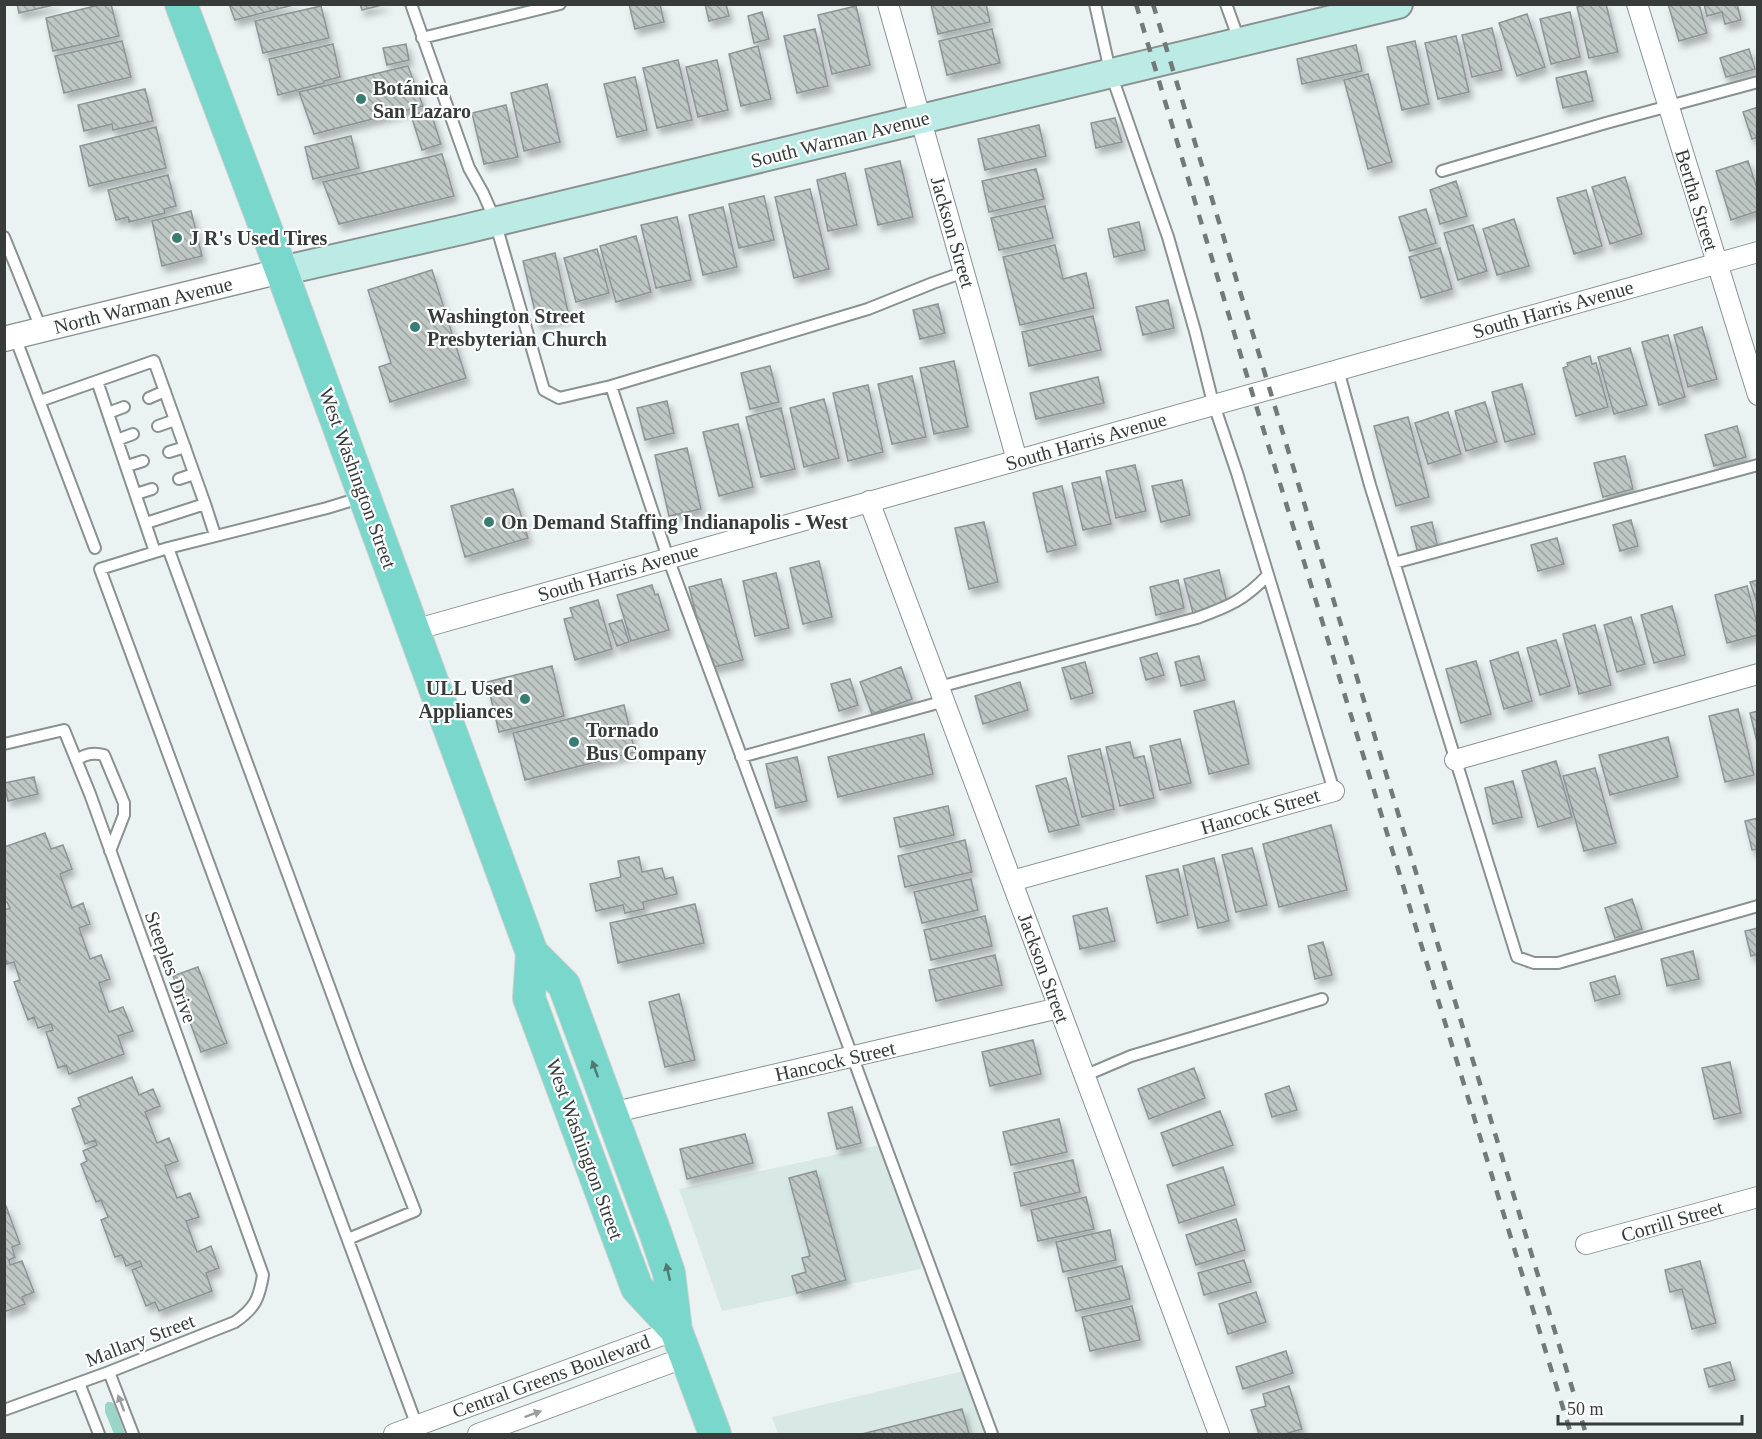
<svg xmlns="http://www.w3.org/2000/svg" width="1762" height="1439" viewBox="0 0 1762 1439" font-family="Georgia,serif">
<style>
.built{fill:#d8e9e5}
.green{fill:#9bd4c9}
.building{fill:url(#building-back-hatch);stroke:#8d9493;stroke-width:1.5;filter:url(#shadow)}
.lines{fill:none;stroke-linecap:round;stroke-linejoin:round}
.service-casing{stroke:#8a9290;stroke-width:14}
.minor-casing{stroke:#8a9290;stroke-width:22}
.tertiary-casing{stroke:#8a9290;stroke-width:27}
.secondary-casing{stroke:#8a9290;stroke-width:32}
.primary-casing{stroke:#cfd0d0;stroke-width:34}
.service{stroke:#fff;stroke-width:10}
.minor{stroke:#fff;stroke-width:20}
.tertiary{stroke:#fff;stroke-width:24}
.secondary{stroke:#bcebe5;stroke-width:28}
.primary{stroke:#79d7cb;stroke-width:32}
.rail{stroke:#737978;stroke-width:4.5;stroke-dasharray:10 10;stroke-linecap:butt}
.oneway{fill:#517974}
.oneway2{fill:#9b9d9c}
.poi-dot{fill:#387d72;stroke:#fdffff;stroke-width:2}
.labels{text-anchor:middle;dominant-baseline:central;stroke-width:4.5;stroke-linejoin:round;paint-order:stroke}
.poi-label{font-size:20px;font-weight:bold;fill:#373b3a;stroke:#fdffff;text-anchor:start}
.street-label{font-size:20px;fill:#373b3a;stroke:#fdffff}
</style>
<defs>
<pattern id="building-back-hatch" width="6" height="6" patternUnits="userSpaceOnUse" patternTransform="scale(1.5)"><rect width="6" height="6" fill="#bfc7c5"/><path d="M-1 5l2 2M0 0l6 6M5-1l2 2" fill="none" stroke="#9ca3a1"/></pattern>
<filter id="shadow"><feDropShadow dx="3.5" dy="6" stdDeviation="3" flood-color="#0004"/></filter>
</defs>
<rect width="100%" height="100%" fill="#ebf3f2"/>
<path class="built" d="M880,1145L922,1259L921,1269L722,1311L679,1189Z
M963,1371L985,1434H778L772,1417Z"/>
<path class="green" d="M107,1402H111L114,1404L125,1434H114L105,1412V1405Z"/>
<path class="building" d="M17,4H58L19,13Z
M103,4H111L119,36L53,51L46,18Z
M229,4H297L235,20Z
M360,4H386L362,10Z
M629,4H660L664,22L635,29Z
M705,4H726L729,16L709,21Z
M986,4L990,22L938,34L931,5Z
M1589,4H1606L1618,52L1589,58L1577,7Z
M1668,4H1699L1707,33L1679,41Z
M1704,4H1737L1741,20L1725,24L1722,12L1707,16Z
M321,6L329,38L263,53L255,21Z
M856,6L870,65L832,74L818,15Z
M762,12L769,39L754,43L748,16Z
M1570,12L1580,57L1551,64L1540,19Z
M1527,14L1545,67L1517,76L1499,23Z
M1492,28L1502,70L1472,77L1462,35Z
M815,29L828,86L797,93L784,36Z
M992,29L1000,63L947,75L939,41Z
M1456,36L1469,92L1438,99L1425,43Z
M122,41L131,77L64,93L55,56Z
M1415,41L1429,104L1402,110L1387,47Z
M333,44L340,77L324,81V83L278,95L269,59Z
M406,44L409,60L387,65L383,48Z
M1356,45L1362,71L1302,84L1297,59Z
M758,46L771,99L741,106L729,54Z
M1749,49L1755,69L1726,77L1720,58Z
M678,60L692,120L657,128L643,68Z
M717,60L728,110L698,117L686,67Z
M408,66L423,106L314,134L299,92Z
M1586,71L1593,101L1563,108L1556,78Z
M1368,74L1392,162L1368,169L1344,80Z
M635,77L647,130L617,137L604,84Z
M547,84L560,142L524,151L511,93Z
M145,89L153,121L113,130L112,124L84,131L78,105Z
M506,105L518,157L484,164L472,113Z
M1758,107V137L1752,139L1743,112Z
M430,110L441,144L422,150L411,115Z
M1115,118L1122,142L1096,148L1091,123Z
M1039,125L1046,156L985,170L978,139Z
M156,127L166,168L89,186L80,146Z
M351,136L359,168L313,179L305,147Z
M442,154L454,196L339,224L323,182Z
M900,161L913,217L878,225L865,169Z
M1748,161L1758,191V211L1731,220L1716,171Z
M1036,169L1044,199L989,212L982,181Z
M845,173L857,225L828,231L817,180Z
M168,175L176,206L164,209L165,213L129,222L128,217L116,220L108,190Z
M1625,177L1642,234L1610,244L1592,187Z
M1456,181L1467,216L1440,224L1430,190Z
M810,189L829,269L794,278L775,197Z
M1586,190L1602,246L1574,254L1557,198Z
M764,196L774,240L739,248L729,204Z
M1045,206L1053,238L999,250L991,218Z
M723,207L737,267L703,275L689,215Z
M1426,209L1436,243L1410,251L1399,217Z
M191,211L202,256L162,266L152,221Z
M677,217L691,280L656,288L641,225Z
M1514,219L1529,266L1497,275L1483,229Z
M1139,222L1145,250L1114,257L1108,229Z
M1473,225L1487,271L1458,280L1444,233Z
M636,236L651,292L616,302L600,246Z
M1055,245L1063,279L1086,273L1094,308L1020,325L1003,257Z
M1440,248L1452,289L1421,298L1409,257Z
M597,249L609,293L576,302L564,258Z
M555,253L569,316L538,324L523,261Z
M432,270L466,378L390,402L379,367L391,363L368,290Z
M1168,300L1174,328L1143,335L1136,307Z
M938,304L945,333L920,339L913,310Z
M1093,316L1101,350L1029,366L1022,332Z
M1702,327L1717,379L1688,387L1674,335Z
M1668,335L1685,397L1659,405L1642,342Z
M1630,348L1647,405L1614,414L1598,357Z
M1590,356L1592,364L1596,363L1608,407L1576,416L1563,368L1568,366L1567,363Z
M954,361L968,427L934,434L920,368Z
M770,366L779,402L750,409L741,373Z
M912,376L926,437L892,444L878,384Z
M1098,377L1104,403L1036,419L1030,393Z
M1522,384L1535,434L1505,442L1492,392Z
M868,385L883,452L848,461L833,393Z
M824,399L839,458L804,467L790,408Z
M667,401L674,433L645,440L637,408Z
M1485,402L1497,442L1466,451L1455,411Z
M781,408L795,469L761,477L746,417Z
M1448,412L1461,454L1428,464L1415,423Z
M1408,417L1429,497L1396,506L1374,426Z
M738,424L753,487L719,496L703,432Z
M1737,426L1746,457L1714,466L1705,435Z
M687,448L701,509L669,516L655,455Z
M1625,456L1633,489L1603,497L1594,463Z
M1135,465L1146,511L1116,518L1106,471Z
M1100,477L1111,524L1083,530L1072,483Z
M1182,480L1190,515L1161,522L1152,486Z
M1062,486L1076,545L1047,552L1033,493Z
M513,489L528,538L465,557L451,506Z
M1631,520L1638,546L1620,551L1613,525Z
M984,522L998,582L969,589L955,528Z
M1432,522L1438,548L1418,553L1411,527Z
M1557,538L1564,564L1538,571L1531,545Z
M819,561L832,617L803,624L790,568Z
M1219,570L1227,602L1193,613L1184,579Z
M776,573L789,628L755,636L743,581Z
M721,579L743,660L710,668L689,587Z
M1178,580L1184,608L1156,615L1150,587Z
M1758,580V606L1750,582Z
M652,585L655,595L658,594L669,630L631,641L617,595Z
M1747,586L1758,627V635L1727,643L1715,595Z
M598,600L612,649L575,660L564,619L573,617L570,608Z
M1672,606L1685,655L1654,663L1641,615Z
M1631,617L1645,664L1617,672L1604,625Z
M622,620L629,642L617,646L609,624Z
M1595,625L1611,685L1579,694L1563,634Z
M1556,640L1570,686L1540,695L1527,648Z
M1518,652L1532,701L1504,709L1490,661Z
M1157,653L1164,675L1146,680L1140,658Z
M1199,656L1205,680L1181,686L1175,662Z
M1476,661L1491,714L1461,723L1446,669Z
M1085,662L1093,693L1071,699L1062,668Z
M552,666L564,716L499,732L487,682Z
M901,667L912,699L872,714L860,682Z
M850,679L858,705L839,711L831,684Z
M1020,682L1028,710L983,724L975,696Z
M1234,701L1249,764L1209,774L1194,711Z
M624,705L635,752L525,780L513,733Z
M1738,709L1754,775L1725,782L1709,716Z
M1758,711V746L1750,713Z
M924,734L933,774L838,797L828,757Z
M1668,737L1678,777L1610,795L1599,755Z
M1180,739L1191,783L1160,790L1150,746Z
M1130,742L1134,758L1144,756L1154,798L1120,806L1106,747Z
M1100,749L1114,809L1082,817L1068,756Z
M797,757L807,801L776,808L766,764Z
M1556,761L1572,817L1538,827L1522,771Z
M1595,768L1616,843L1584,851L1563,776Z
M34,777L38,794L8,801L4,783Z
M1066,778L1079,825L1049,832L1036,786Z
M1513,781L1522,817L1493,824L1485,788Z
M948,806L954,835L900,847L894,818Z
M1758,818V849L1752,850L1745,821Z
M1331,825L1347,890L1279,907L1263,844Z
M45,833L51,849L63,845L72,869L60,874L72,908L83,903L90,924L79,928L90,959L101,955L110,979L99,983L109,1012L123,1007L133,1031L118,1036L124,1054L69,1074L66,1065L58,1068L46,1032L53,1030L51,1024L38,1028L34,1017L28,1020L14,982L20,980L14,962L7,964L4,956V910L10,908L7,902L4,903V847Z
M965,840L972,872L905,887L898,856Z
M1252,848L1267,905L1236,912L1222,855Z
M639,857L642,872L662,868L665,879L673,877L677,894L643,902L644,909L625,913L623,905L596,911L590,884L621,877L618,861Z
M1214,858L1229,921L1198,928L1183,866Z
M1178,869L1188,915L1157,923L1146,876Z
M971,879L978,910L922,923L914,892Z
M1632,899L1642,929L1615,938L1605,908Z
M695,904L704,943L618,963L610,923Z
M1107,908L1115,941L1080,949L1073,916Z
M985,916L992,946L931,960L924,930Z
M1758,928V954L1751,956L1745,931Z
M1323,942L1332,975L1315,979L1308,946Z
M1693,951L1699,979L1667,986L1661,959Z
M995,955L1002,985L936,1001L929,970Z
M198,967L227,1043L201,1052L173,976Z
M1615,976L1620,994L1595,1001L1590,983Z
M679,994L695,1060L665,1067L649,1002Z
M1033,1040L1041,1074L990,1086L982,1052Z
M1730,1062L1741,1113L1714,1119L1702,1068Z
M1194,1068L1205,1098L1149,1119L1138,1089Z
M132,1077L139,1095L153,1089L160,1106L145,1112L157,1143L169,1138L178,1161L165,1166L177,1198L190,1193L199,1217L186,1221L197,1252L211,1246L219,1268L206,1273L212,1291L159,1311L155,1302L146,1306L132,1270L142,1266L140,1261L126,1266L122,1255L115,1257L101,1220L108,1217L101,1200L96,1202L81,1164L87,1161L83,1151L97,1145L95,1140L85,1144L72,1109L81,1105L78,1098Z
M1289,1086L1297,1110L1272,1117L1265,1094Z
M852,1107L861,1143L837,1149L828,1113Z
M1220,1111L1233,1145L1173,1166L1161,1133Z
M1059,1119L1067,1152L1011,1165L1003,1132Z
M745,1134L753,1163L687,1179L680,1149Z
M1073,1160L1080,1192L1021,1206L1014,1173Z
M1223,1167L1235,1205L1179,1223L1167,1185Z
M816,1171L846,1280L797,1293L792,1276L806,1272L802,1258L810,1256L789,1178Z
M1086,1197L1094,1229L1038,1241L1031,1210Z
M6,1206L20,1244L12,1247L15,1257L9,1260L10,1265L22,1261L34,1292L22,1297L25,1304L4,1312V1207Z
M1236,1219L1245,1250L1196,1265L1186,1235Z
M1110,1230L1116,1260L1063,1272L1056,1242Z
M1244,1260L1251,1282L1204,1295L1198,1273Z
M1700,1261L1716,1323L1692,1329L1682,1289L1670,1292L1665,1270Z
M1122,1266L1130,1299L1076,1311L1068,1278Z
M1256,1292L1266,1322L1228,1334L1219,1304Z
M1132,1306L1140,1340L1090,1351L1082,1317Z
M1286,1351L1293,1373L1243,1389L1236,1367Z
M1730,1362L1735,1380L1709,1387L1704,1369Z
M1289,1386L1302,1429L1285,1434H1259L1251,1410L1266,1406L1263,1394Z
M962,1409L969,1434H862Z"/>
<g class="lines">
<g class="service-casing">
<path id="service" d="M411,4L469,168L483,193L494,218L544,390L559,398L611,386
M1095,4L1110,71L1168,237L1195,331L1212,399L1237,473L1334,791
M1226,4L1239,40
M422,38L560,4
M1442,171L1606,123L1758,82
M4,237L42,331
M964,272L933,283L868,309L611,386L668,558L992,1434
M15,337L95,548
M1338,370L1370,485L1517,957L1534,963H1558L1758,906
M149,398L165,391
M40,401L97,381
M108,413L124,407
M158,426L175,420
M117,440L133,434
M169,452L185,447
M127,466L143,461
M179,479L194,474
M136,494L152,489
M205,504L215,535
M146,523L205,504L154,361L97,381L155,552
M168,548L327,508L363,497
M1394,563L1758,465
M939,687L1197,618C1229,606 1243,601 1268,575
M4,744L64,730L90,794L263,1275C259,1299 255,1308 235,1322L109,1372L4,1410
M741,757L945,701
M76,760C86,754 93,752 104,755L124,803V815L110,851
M1084,1076L1131,1056L1322,999
M348,1239L415,1211L358,1065L168,548L100,569L323,1173L417,1426
M109,1372L133,1434
M79,1383L99,1434"/>
</g>
<g class="minor-casing">
<path id="minor" d="M888,4L1017,460
M1637,4L1758,395
M869,501L1219,1434
M414,630L1758,252
M1455,760L1758,674
M1012,881L1334,791
M611,1113L1059,1008
M1586,1244L1758,1197
M394,1434L676,1330
M478,1434L686,1357"/>
</g>
<g class="tertiary-casing">
<path id="tertiary" d="M4,339L281,271"/>
</g>
<g class="secondary-casing">
<path id="secondary" d="M281,271L461,230L1398,4"/>
</g>
<g class="primary-casing">
<path id="primary" d="M181,4L269,237L532,953L564,985L655,1232L669,1273L676,1330L715,1434
M532,953L529,998L637,1288L676,1330"/>
</g>
<use href="#service" class="service"/>
<use href="#minor" class="minor"/>
<use href="#tertiary" class="tertiary"/>
<use href="#secondary" class="secondary"/>
<use href="#primary" class="primary"/>
<path class="rail" d="M1136,4L1244,366L1571,1434
M1153,4L1586,1434"/>
</g>
<defs><path id="oneway-solid" d="M-6-.8H1V-3.2L6.5 0L1 3.2V.8H-6Z" transform="scale(1.5)"/></defs>
<g class="oneway">
<use href="#oneway-solid" transform="translate(595 1069) rotate(-110)"/>
<use href="#oneway-solid" transform="translate(668 1272) rotate(-103)"/>
</g>
<g class="oneway2">
<use href="#oneway-solid" transform="translate(121 1403) rotate(-111)"/>
<use href="#oneway-solid" transform="translate(533 1414) rotate(-20)"/>
</g>
<g class="poi-dot">
<circle cx="361" cy="99" r="6"/>
<circle cx="177" cy="238" r="6"/>
<circle cx="415" cy="327" r="6"/>
<circle cx="489" cy="522" r="6"/>
<circle cx="525" cy="699" r="6"/>
<circle cx="574" cy="742" r="6"/>
</g>
<g class="labels">
<g class="poi-label">
<text x="373" y="88">Botánica<tspan x="373" dy="23">San Lazaro</tspan></text>
<text x="189" y="238">J R's Used Tires</text>
<text x="427" y="316">Washington Street<tspan x="427" dy="23">Presbyterian Church</tspan></text>
<text x="501" y="522">On Demand Staffing Indianapolis - West</text>
<text x="513" y="688" text-anchor="end">ULL Used<tspan x="513" dy="23">Appliances</tspan></text>
<text x="586" y="730">Tornado<tspan x="586" dy="23">Bus Company</tspan></text>
</g>
<g class="street-label">
<text transform="translate(840 139) rotate(-14)">South Warman Avenue</text>
<text transform="translate(1697 200) rotate(73)">Bertha Street</text>
<text transform="translate(953 232) rotate(74)">Jackson Street</text>
<text transform="translate(143 305) rotate(-14)">North Warman Avenue</text>
<text transform="translate(1553 309) rotate(-16)">South Harris Avenue</text>
<text transform="translate(1086 441) rotate(-16)">South Harris Avenue</text>
<text transform="translate(358 478) rotate(70)">West Washington Street</text>
<text transform="translate(618 572) rotate(-16)">South Harris Avenue</text>
<text transform="translate(1260 811) rotate(-16)">Hancock Street</text>
<text transform="translate(171 967) rotate(70)">Steeples Drive</text>
<text transform="translate(1044 968) rotate(70)">Jackson Street</text>
<text transform="translate(835 1061) rotate(-13)">Hancock Street</text>
<text transform="translate(585 1149) rotate(70)">West Washington Street</text>
<text transform="translate(1672 1221) rotate(-16)">Corrill Street</text>
<text transform="translate(140 1340) rotate(-21)">Mallary Street</text>
<text transform="translate(551 1376) rotate(-20)">Central Greens Boulevard</text>
</g>
</g>
<rect width="1762" height="1439" fill="none" stroke="#373b3a" stroke-width="12"/>
<path d="M1558 1415v9h184v-9" fill="none" stroke="#373b3a" stroke-width="3"/>
<text x="1567" y="1415" font-size="18" fill="#373b3a" stroke="#fdffff" stroke-width="4.5" paint-order="stroke">50 m</text>
</svg>
